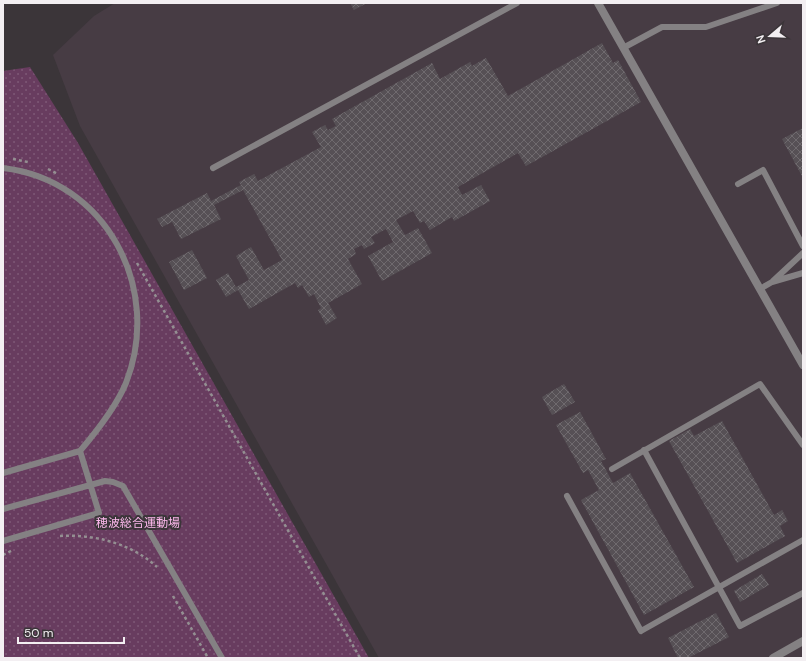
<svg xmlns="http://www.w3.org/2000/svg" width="806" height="661" viewBox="0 0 806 661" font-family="'DM Sans','Noto Sans JP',sans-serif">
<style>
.built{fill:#473c44}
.park{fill:url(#park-dots)}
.building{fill:url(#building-cross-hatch)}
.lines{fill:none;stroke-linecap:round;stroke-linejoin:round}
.path{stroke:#948f92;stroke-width:2.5;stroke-dasharray:3 3;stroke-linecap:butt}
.service{stroke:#848183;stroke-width:6}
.tertiary{stroke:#848183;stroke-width:8}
.labels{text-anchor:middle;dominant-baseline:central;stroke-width:4;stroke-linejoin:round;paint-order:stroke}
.park-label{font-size:12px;fill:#fdb9ed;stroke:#3b3539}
</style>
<defs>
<pattern id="park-dots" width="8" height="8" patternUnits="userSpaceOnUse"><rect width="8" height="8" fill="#683c5f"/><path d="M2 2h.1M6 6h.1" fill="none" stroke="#7e5876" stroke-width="1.8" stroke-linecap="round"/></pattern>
<pattern id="building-cross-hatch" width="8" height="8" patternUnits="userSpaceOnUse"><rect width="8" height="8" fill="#565055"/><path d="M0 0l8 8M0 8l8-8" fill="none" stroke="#6f6a6e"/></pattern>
</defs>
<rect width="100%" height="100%" fill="#3b3539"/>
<path class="built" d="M115,3H803V658H379L80,126L53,55L94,16Z"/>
<path class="park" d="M30,67L78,143L369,658H3V71Z"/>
<path class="building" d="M350,3H367L354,10Z
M602,43L613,63L618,60L641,102L526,166L518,153L458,187L462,195L481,185L490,201L454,221L452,217L430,230L424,221L420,223L413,211L396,220L405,235L418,228L432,253L382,281L368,256L393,242L386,229L371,237L375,243L364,249L362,245L354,249L356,254L348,259L362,284L328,303L337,318L326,325L318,310L321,308L314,294L309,297L302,285L298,288L295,283L249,309L238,290L226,297L216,280L228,273L236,287L249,280L236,256L251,247L264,270L282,260L243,190L214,205L221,219L181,239L172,222L162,227L157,219L207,193L211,201L241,185L239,182L254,174L258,181L321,147L312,132L325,125L328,130L336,126L332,119L432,63L440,79L470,62L472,66L486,58L508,96Z
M803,128V178L782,139Z
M192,250L207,278L184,290L169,262Z
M564,384L575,402L552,415L542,397Z
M580,412L606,459L601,461L613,483L630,473L694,587L644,615L581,500L599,490L588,470L583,473L556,425Z
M722,421L774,515L782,510L788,521L780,526L785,536L737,563L669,441L690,429L694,436Z
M762,574L769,585L740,602L734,591Z
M716,613L729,637L688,658H678L668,638Z"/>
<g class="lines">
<path class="path" d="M13,159L28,162
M48,169L58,174
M137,263L360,658
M60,536C93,534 131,543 157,567
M3,555L13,550
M173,596L208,658"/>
<path class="service" d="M623,48L662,27H706L777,3
M3,168C106,180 163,288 126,383C116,407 97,431 80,451
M213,168L517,3
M738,184L763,170L803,246
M773,281L803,253
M760,289L772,282L803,273
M644,450L740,626L803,593
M612,469L760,384L803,445
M3,473L80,451L99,513L3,541
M567,496L641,631L803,540
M3,509L105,481L113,482L123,486L222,658"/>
<path class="tertiary" d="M598,3L803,365
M773,658L803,641"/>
</g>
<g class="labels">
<g class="park-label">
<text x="138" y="523">穂波総合運動場</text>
</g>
</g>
<rect width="806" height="661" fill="none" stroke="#f3eff2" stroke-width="8"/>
<g transform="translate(770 36) rotate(251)" stroke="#3b3539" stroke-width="3" paint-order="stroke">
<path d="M0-3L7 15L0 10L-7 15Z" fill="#f3eff2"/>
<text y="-6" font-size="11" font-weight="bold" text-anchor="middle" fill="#f3eff2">N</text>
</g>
<path d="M18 637v6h106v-6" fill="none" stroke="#f3eff2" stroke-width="2"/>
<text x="24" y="637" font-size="12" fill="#f3eff2" stroke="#3b3539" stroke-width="3" paint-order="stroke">50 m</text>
</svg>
